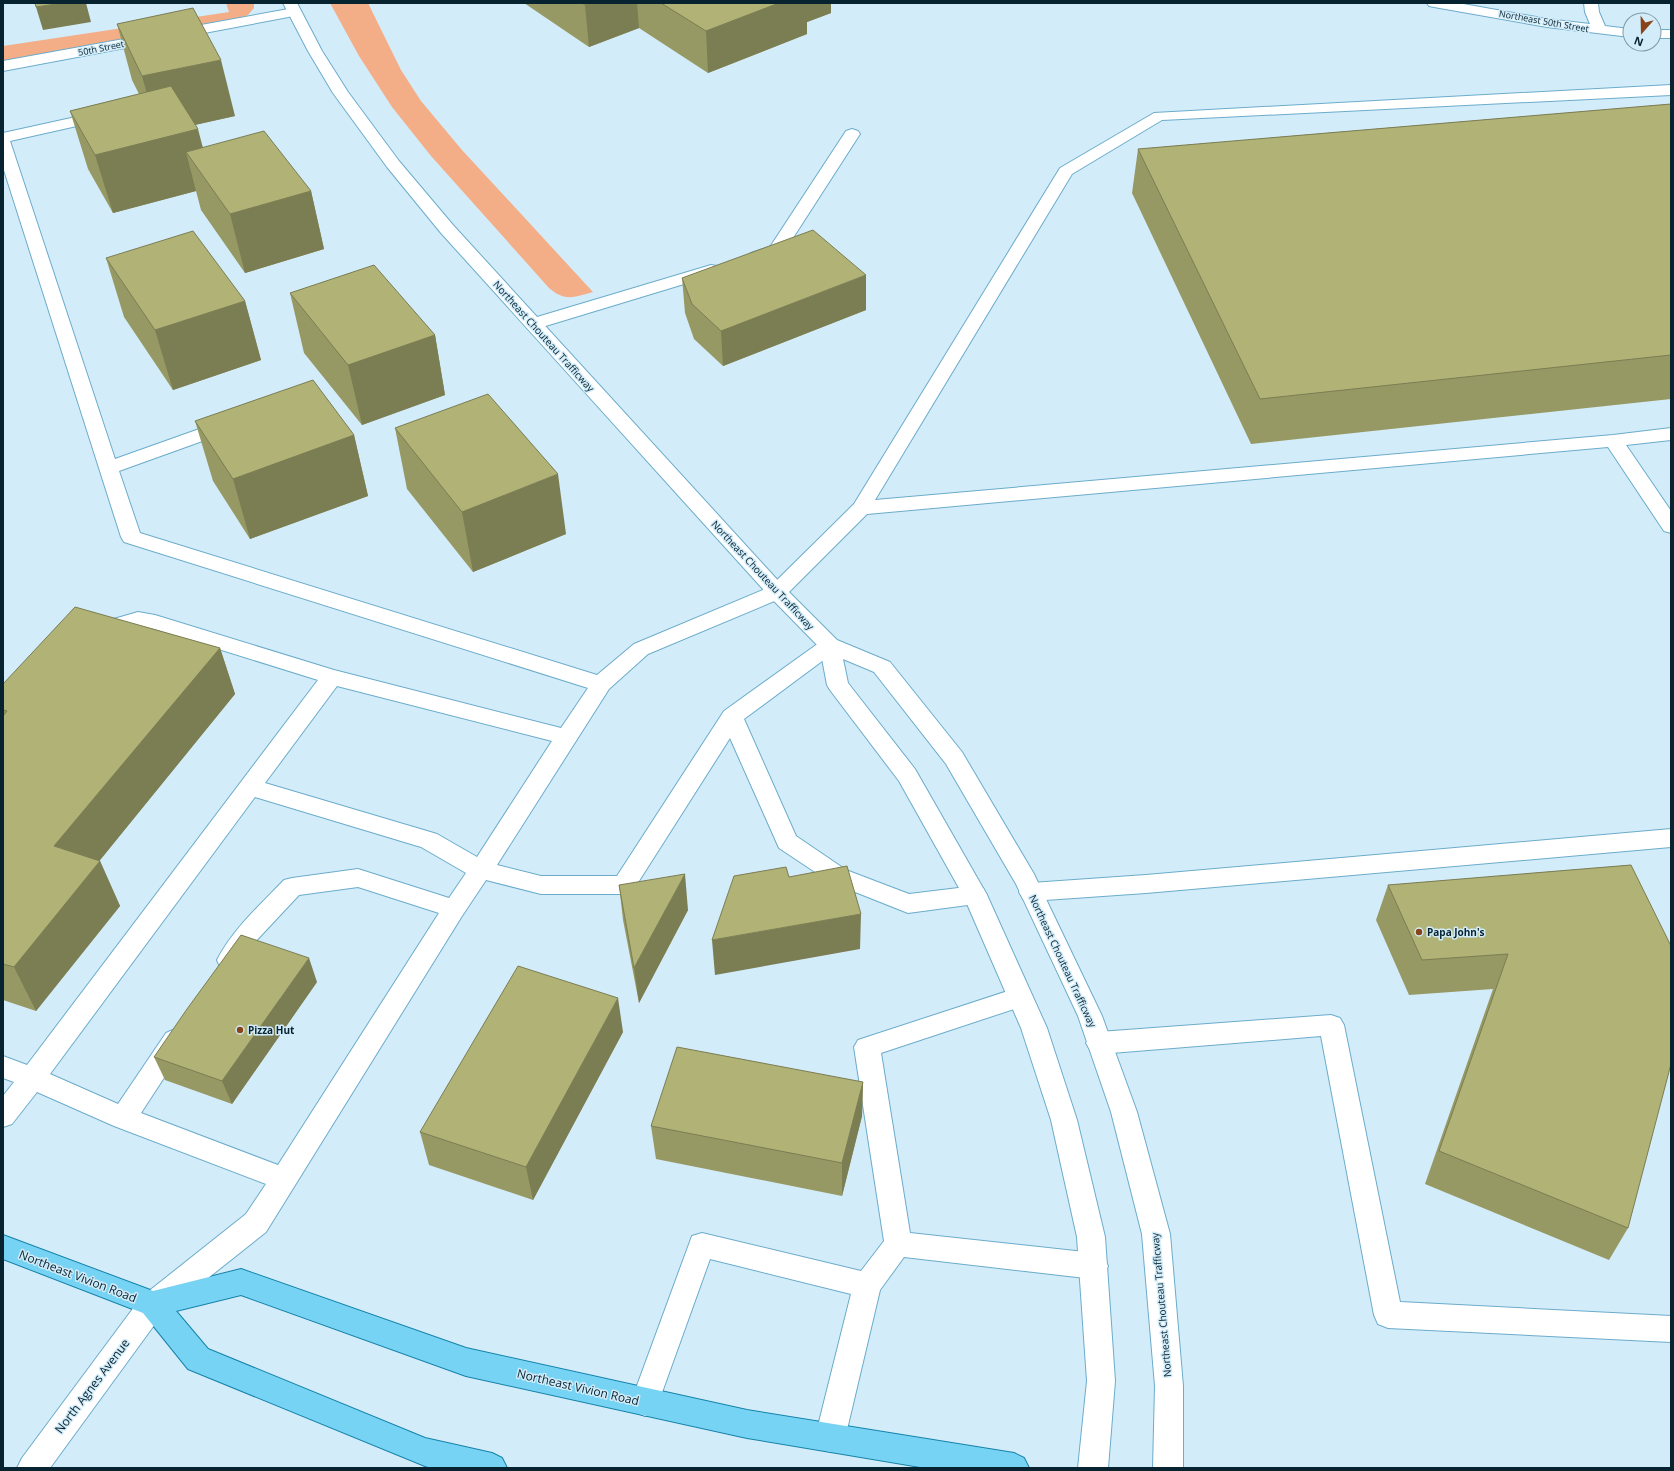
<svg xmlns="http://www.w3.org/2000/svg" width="1674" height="1471" viewBox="0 0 1674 1471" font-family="'Open Sans',sans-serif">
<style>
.green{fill:#f4ae87}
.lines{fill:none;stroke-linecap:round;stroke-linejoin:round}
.service-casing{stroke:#6baccb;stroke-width:2}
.minor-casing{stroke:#6baccb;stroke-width:2}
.secondary-casing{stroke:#6baccb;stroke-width:2}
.primary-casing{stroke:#1583aa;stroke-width:2}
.service{fill:#fff;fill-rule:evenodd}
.minor{fill:#fff;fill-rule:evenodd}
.secondary{fill:#fff;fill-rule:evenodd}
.primary{fill:#77d3f4;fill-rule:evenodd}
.wall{fill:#979965}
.shaded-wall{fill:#7b7d53}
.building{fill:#b0b276;stroke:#7b7d53}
.poi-dot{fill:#884418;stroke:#d3ecf9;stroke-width:1.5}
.labels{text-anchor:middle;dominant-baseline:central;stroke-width:3;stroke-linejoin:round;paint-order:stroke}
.far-street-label{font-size:9px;fill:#07232f;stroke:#d3ecf9}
.street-label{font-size:10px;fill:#07232f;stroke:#d3ecf9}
.poi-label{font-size:10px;font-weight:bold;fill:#07232f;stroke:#d3ecf9;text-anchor:start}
.near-street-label{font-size:12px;fill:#07232f;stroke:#d3ecf9}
</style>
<rect width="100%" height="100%" fill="#d3ecf9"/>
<path class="green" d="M226,3H254V8L248,15L239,18L3,61V46L229,12Z
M330,3H368L401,70L421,101L462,150L593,292C574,297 565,302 549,288L431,156L392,107L359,56Z"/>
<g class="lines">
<g class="service-casing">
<path id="service" d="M1671,85V95L1162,120L1072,174L875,500L1613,435L1671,428V440L1626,445L1671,511V533L1664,531L1608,447L867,514L784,597L648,654L609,689L497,865L541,876H617L724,711L823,640L830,638L837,640L841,645L837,650L744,719L796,836L846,870L909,894L975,886L983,888L987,895L983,902L975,904L908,913L830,882L779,848L730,738L632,892L624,894H541L486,880L462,916L266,1232L164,1313L154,1317L144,1313L140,1304L144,1295L246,1214L266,1184L114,1126L37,1092L12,1124L3,1127V1096L14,1082L3,1078V1056L27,1065L318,680L154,629L138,626L100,637L93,635L90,630L93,625L138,612L155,615L334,670L561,728L588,688L124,542L121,537L3,167V133L103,111L108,113L111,116L108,119L10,141L115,459L219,422L226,420L233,422L235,426L233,430L119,471L140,533L597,675L634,644L770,587L854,504L1060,168L1154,113ZM337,686L552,741L477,857L437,834L265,783ZM255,797L421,847L466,873L449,898L358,869L292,878L284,880C260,905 233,929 217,960L220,967L229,970L238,967L255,942L299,895L358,887L439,913L278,1165L141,1113L184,1047L188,1040L184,1033L175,1029L166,1033L118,1104L50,1074Z
M852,129L858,131L860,134L782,255L757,262L751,261L748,257L751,253L770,247L846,131Z
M711,265L717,266L720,270L717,274L539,328L533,329L527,328L524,324L527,320Z
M1671,829V847L1146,893L1031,901L1023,899L1019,892L1023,885L1031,883L1146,875Z
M1020,987L1029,990L1032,997L1029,1004L881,1053L910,1233L1094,1253L1104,1257L1108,1266L1104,1275L1094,1279L904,1257L880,1290L845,1438L840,1448L830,1452L820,1448L815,1438L851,1294L710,1259L655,1412L645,1416L635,1412L631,1402L692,1236L702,1233L861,1271L884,1241L854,1047L858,1040Z
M1331,1015L1340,1018L1344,1025L1400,1302L1671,1316V1342L1388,1328L1378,1324L1374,1315L1321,1036L1099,1054L1090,1050L1086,1043L1090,1036L1099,1032Z"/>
</g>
<g class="minor-casing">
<path id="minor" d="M1427,3H1458L1547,19L1590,24L1585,12L1584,3H1598L1599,12L1605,26L1630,29V37L1547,27L1434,7L1429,6Z
M294,8L299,9L301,12L299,15L3,71V61Z
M1654,30H1671V38H1654Z
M153,1291L163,1295L167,1304L163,1313L50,1468H17L22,1458L143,1295Z"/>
</g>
<g class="secondary-casing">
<path id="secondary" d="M283,3H297L322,51L348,92L399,161L453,225L784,587L837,640L890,662L962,752L1034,874L1102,1016L1137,1112L1170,1234L1183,1386V1468H1153L1155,1386L1142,1234L1111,1112L1078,1016L1016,884L946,764L874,672L843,659L848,683L915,769L987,895L1047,1028L1077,1120L1105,1237L1115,1381L1108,1468H1078L1087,1381L1077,1237L1051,1120L1021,1028L964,897L899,781L830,690L827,685L820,648L770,597L441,233L387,167L333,93L308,51Z"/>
</g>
<g class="primary-casing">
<path id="primary" d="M3,1235L153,1291L241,1269L466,1348L747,1410L1014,1453L1024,1458L1029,1468H926L747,1438L466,1376L241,1295L176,1311L208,1349L425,1438L492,1453L502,1458L507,1468H431L425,1466L188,1369L143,1313L3,1259Z"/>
</g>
<use href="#service" class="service"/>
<use href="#minor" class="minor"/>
<use href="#secondary" class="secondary"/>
<use href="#primary" class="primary"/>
</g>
<path class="wall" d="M524,3H831V13L807,22V34L708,73L639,28L589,47Z
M117,24L235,116L195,125L203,148L311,191L324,249L245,273L201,210L196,191L113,213L88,169L70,111L139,94L132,80Z
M1671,104V399L1251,444L1132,193L1138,149Z
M106,258L245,301L261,360L173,390L124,317Z
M682,278L866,310L723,366L694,339L685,313Z
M290,293L435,335L445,395L362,425L304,353Z
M195,421L354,435L368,496L250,539L213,481Z
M395,428L566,534L473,572L407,489Z
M220,648L235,694L99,861H100L120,906L36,1011L3,1000V684Z
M1631,865L1628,1228L1609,1260L1425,1184L1493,989L1409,995L1376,920L1388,885Z
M619,885L688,910L639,1003L623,920Z
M317,982L232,1104L165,1080L154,1057Z
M623,1032L533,1200L429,1165L420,1132Z
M863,1082L862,1116L842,1196L656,1159L651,1126Z"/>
<path class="shaded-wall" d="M62,3H86L91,22L43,30L36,7Z
M590,3H637L639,28L589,47L585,5Z
M779,3H831V13L807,22V34L708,73L706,31Z
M221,60L235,116L158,133L142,76Z
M198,129L213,187L186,152L196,191L113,213L95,155Z
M311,191L324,249L245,273L230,214Z
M866,275V310L723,366L721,331Z
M245,301L261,360L173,390L155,330Z
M435,335L445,395L362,425L348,365Z
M354,435L368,496L250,539L233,479Z
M558,474L566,534L473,572L462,512Z
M220,648L235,694L75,891L54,846Z
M100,861L120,906L36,1011L14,967Z
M685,874L688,910L639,1003L634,968Z
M861,914L860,949L715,975L712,940Z
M309,958L317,982L232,1104L222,1081Z
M618,998L623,1032L533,1200L526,1167Z
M863,1082L862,1116L842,1196V1163Z"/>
<path class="building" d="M35,3H62L36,7Z
M582,3H590L585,5Z
M661,3H779L706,31Z
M193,8L221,60L142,76L117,24Z
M171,86L198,129L95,155L70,111Z
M1671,104V355L1260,399L1138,149Z
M264,131L311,191L230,214L186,152Z
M813,230L866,275L721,331L692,304L682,278Z
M193,231L245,301L155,330L106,258Z
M374,265L435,335L348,365L290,293Z
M313,380L354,435L233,479L195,421Z
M488,394L558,474L462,512L395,428Z
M75,607L220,648L54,846L100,861L14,967L3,964V716L7,711L3,710V684Z
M1631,865L1671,946V1064L1628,1228L1439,1151L1508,954L1422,960L1388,885Z
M847,866L861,914L712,940L734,876L786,867L789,877Z
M685,874L634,968L619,885Z
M241,935L309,958L222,1081L154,1057L187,1009Z
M518,966L618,998L526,1167L420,1132Z
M677,1047L863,1082L842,1163L651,1126Z"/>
<g class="poi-dot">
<circle cx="1419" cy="932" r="4"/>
<circle cx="240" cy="1030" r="4"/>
</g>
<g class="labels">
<g class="far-street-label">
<text transform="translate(1544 21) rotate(10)">Northeast 50th Street</text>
<text transform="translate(101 48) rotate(-11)">50th Street</text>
</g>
<g class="street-label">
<text transform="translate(544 336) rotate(48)">Northeast Chouteau Trafficway</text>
<text transform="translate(763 575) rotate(47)">Northeast Chouteau Trafficway</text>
<text transform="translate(1063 961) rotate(65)">Northeast Chouteau Trafficway</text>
<text transform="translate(1161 1305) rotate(-95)">Northeast Chouteau Trafficway</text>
</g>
<g class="poi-label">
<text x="1427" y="932">Papa John's</text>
<text x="248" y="1030">Pizza Hut</text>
</g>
<g class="near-street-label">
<text transform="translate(78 1276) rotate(21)">Northeast Vivion Road</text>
<text transform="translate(92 1386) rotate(-53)">North Agnes Avenue</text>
<text transform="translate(578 1387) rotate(13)">Northeast Vivion Road</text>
</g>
</g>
<rect width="1674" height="1471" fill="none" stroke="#07232f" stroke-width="8"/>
<g transform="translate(1642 32) rotate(200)"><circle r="19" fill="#d3ecf9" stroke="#819ca8"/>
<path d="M0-3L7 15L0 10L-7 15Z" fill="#884418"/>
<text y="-6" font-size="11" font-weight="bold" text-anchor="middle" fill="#07232f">N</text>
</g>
</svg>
